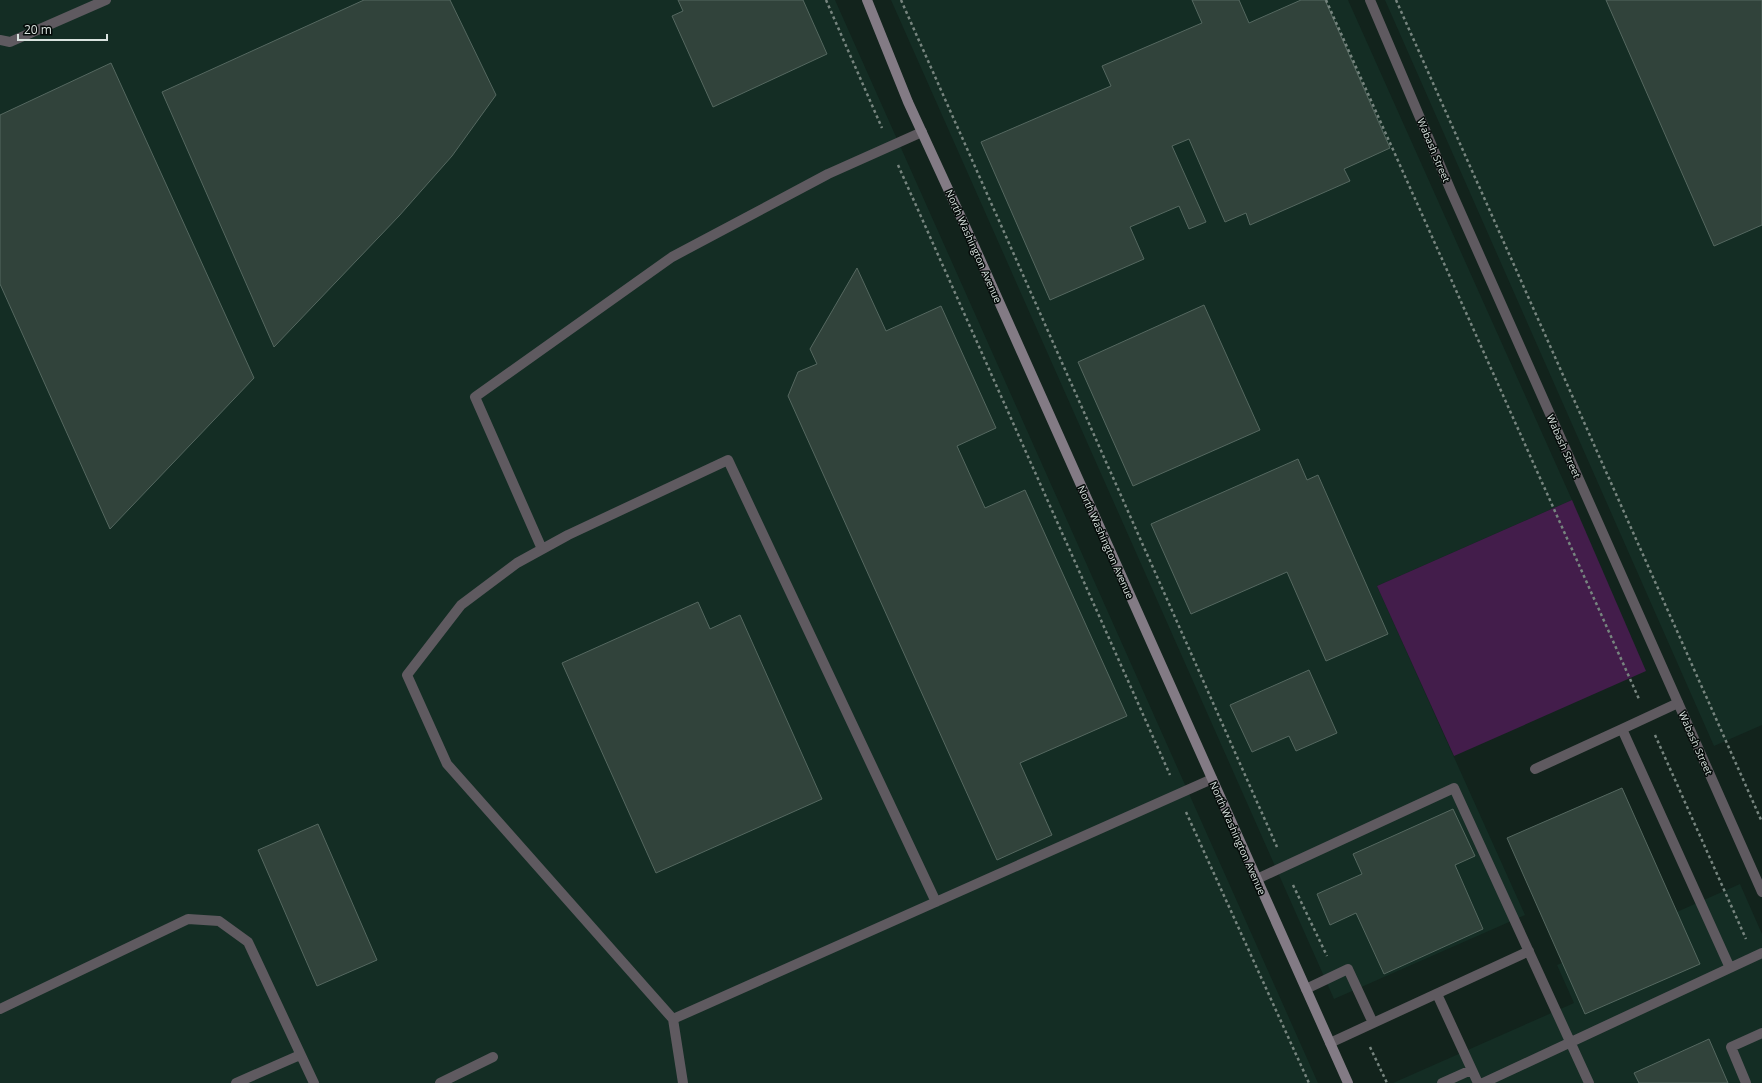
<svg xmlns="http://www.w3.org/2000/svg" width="1762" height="1083" viewBox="0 0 1762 1083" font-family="'Open Sans',sans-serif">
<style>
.built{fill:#142d24}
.green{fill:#431d4b}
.building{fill:#31433b;stroke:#556860}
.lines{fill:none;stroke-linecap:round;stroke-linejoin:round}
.path{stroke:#77857f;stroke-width:2.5;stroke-dasharray:3 3;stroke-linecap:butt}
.lane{stroke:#5f5a60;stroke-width:10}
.street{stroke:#5f5a60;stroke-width:10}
.secondary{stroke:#837b85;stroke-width:10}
.labels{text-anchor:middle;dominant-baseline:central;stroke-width:3;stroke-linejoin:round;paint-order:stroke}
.street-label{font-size:10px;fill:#d9e3df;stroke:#040a08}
</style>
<rect width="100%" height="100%" fill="#12231c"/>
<path class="built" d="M0,0H835L1318,1083H0Z
M891,0H1348L1572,500L1377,586L1525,915L1334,999Z
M1385,0H1762V725L1714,746Z
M1740,884L1762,934V1083H1393L1574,1003L1557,965Z"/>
<path class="green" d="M1572,500L1646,671L1454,756L1377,586Z"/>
<path class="building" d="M364,0H450L496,95L452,156L399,216L274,347L162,92Z
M678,0H803L827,54L713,107L672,16L683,11Z
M1192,0H1239L1249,23L1301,0H1325L1390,148L1344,169L1350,181L1250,225L1246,213L1225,222L1189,139L1172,146L1206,222L1189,229L1179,206L1130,227L1144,259L1050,300L981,142L1111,86L1102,66L1202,23Z
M1606,0H1762V225L1714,246Z
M111,63L254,378L110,529L0,284V115Z
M857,268L886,331L941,306L996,428L957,446L985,508L1025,490L1127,716L1020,763L1052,835L997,860L788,396L798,372L817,364L810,349Z
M1204,305L1260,430L1133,486L1078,362Z
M1298,459L1307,480L1318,475L1388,634L1326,661L1287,572L1191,614L1151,524Z
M698,602L710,629L740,615L822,799L656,873L562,663Z
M1309,670L1337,733L1296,751L1289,736L1252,752L1230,705Z
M1622,788L1700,964L1585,1014L1507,838Z
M1453,809L1475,856L1455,865L1483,929L1384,974L1356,913L1330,925L1317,894L1362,874L1353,854Z
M318,824L377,960L317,986L258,850Z
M1709,1039L1728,1083H1639L1634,1073Z"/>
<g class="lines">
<path class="path" d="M826,0L882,128
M901,0L1277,847
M1326,0L1639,699
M1396,0L1762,822
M898,165L1170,775
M1655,735L1746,939
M1186,812L1309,1083
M1293,885L1327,956
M1370,1047L1387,1083"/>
<path class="lane" d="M0,40L10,42L106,0
M542,549L475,397L672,257L828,174L922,132
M1678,703L1622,729L1730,968
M1535,769L1622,729
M1257,879L1454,788L1589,1083
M1306,989L1348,969L1373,1023
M1437,994L1478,1083
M0,1009L188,919L219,921L248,942L314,1083
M673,1019L447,764L407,675L461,605L517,563L568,535L728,460L936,902
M1330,1043L1529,951
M236,1083L300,1055
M440,1083L493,1057
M683,1083L673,1019L1212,779
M1442,1083L1471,1070
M1483,1083L1762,953
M1746,1083L1731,1047L1762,1033"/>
<path class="street" d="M1370,0L1451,191L1762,892"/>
<path class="secondary" d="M867,0L908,102L971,239L1348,1083"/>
</g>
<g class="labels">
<g class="street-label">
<text transform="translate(1434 150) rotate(67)">Wabash Street</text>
<text transform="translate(974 246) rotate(66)">North Washington Avenue</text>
<text transform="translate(1564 446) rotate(66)">Wabash Street</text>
<text transform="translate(1106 542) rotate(66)">North Washington Avenue</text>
<text transform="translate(1696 743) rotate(66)">Wabash Street</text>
<text transform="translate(1238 838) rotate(66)">North Washington Avenue</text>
</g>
</g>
<path d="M18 34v6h89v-6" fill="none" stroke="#d9e3df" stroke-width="2"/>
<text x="24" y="34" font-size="12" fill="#d9e3df" stroke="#040a08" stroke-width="3" paint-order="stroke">20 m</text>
</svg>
